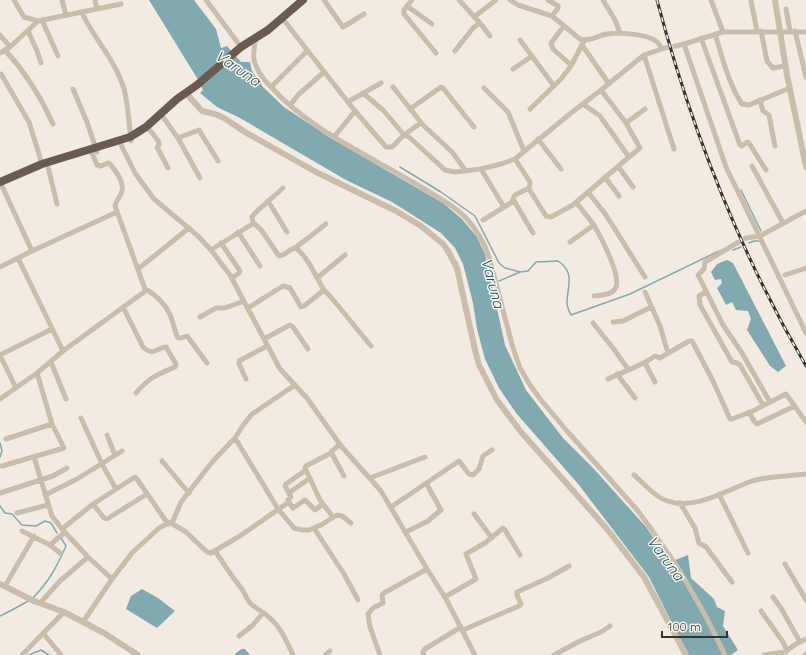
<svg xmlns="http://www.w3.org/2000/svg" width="806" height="655" viewBox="0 0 806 655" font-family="Quicksand,sans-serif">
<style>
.water{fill:#80aaaf}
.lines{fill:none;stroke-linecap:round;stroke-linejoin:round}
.stream{stroke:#80aaaf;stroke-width:1.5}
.minor-tunnel{stroke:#cec6bd;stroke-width:5;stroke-dasharray:5 2.5;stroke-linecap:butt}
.minor{stroke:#cbbdac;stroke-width:5}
.tertiary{stroke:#cbbdac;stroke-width:6}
.trunk{stroke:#6a5a50;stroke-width:8}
.rail-casing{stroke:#39312b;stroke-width:3}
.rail{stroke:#faf5ed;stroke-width:1.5;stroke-dasharray:4.5;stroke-linecap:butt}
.labels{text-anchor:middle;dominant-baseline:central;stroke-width:3;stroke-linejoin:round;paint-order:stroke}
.water-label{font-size:15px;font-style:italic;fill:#21525a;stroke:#faf5ed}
</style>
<rect width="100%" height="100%" fill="#f3ebe1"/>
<path class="water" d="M149,0H194L216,29L221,48L227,46L241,62H250L252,71L263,87L284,107L329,137L443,203L462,219L477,237L485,254L505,345L526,390L563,438L594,469L646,527L670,562L688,555L691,578L714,599L717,607L725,611L723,626L738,650L731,655H688L649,577L579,485L516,413L499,388L485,359L477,329L473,303L463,264L455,248L441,233L392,202L346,180L240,118L217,107L200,93L203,90L197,78Z
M727,260L733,263L786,366L778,372L770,366L747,330L751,319L748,311L736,310L732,302L726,305L717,288L722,283L721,279L715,280L711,272L717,264Z
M142,589L158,598L175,611L157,628L126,609L131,596Z
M241,649H245L250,655H234Z"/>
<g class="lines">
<path class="stream" d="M400,167L441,192L475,216L499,263L505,268L520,272
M741,190L761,231
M749,243L754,241H760
M733,250L741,247
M499,281L520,272L528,271L536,262L558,261C576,273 567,286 567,303C567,307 569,311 571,315L630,294L719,251
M0,443L2,451L0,457
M0,506L5,513L12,514L22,525L36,526L45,521L51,523L57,533
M33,598C50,580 56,568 66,546L61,538
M0,616L12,610L30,600
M29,655L41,650L49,655"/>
<path class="minor-tunnel" d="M665,48L676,46
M737,243L746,238"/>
<path class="minor" d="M14,0L24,17L38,21
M62,0L66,15
M95,0L97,9
M206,0L241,47
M324,0L343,27L364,14
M412,0L404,10V14L436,53
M459,0L480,23L490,36
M510,0L518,5L552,16L580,39C589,42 597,36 607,34C619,32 646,34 656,41C659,43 660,46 662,49
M548,0L558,6V8L552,16
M603,0L615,20L620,33
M711,0L723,32
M751,1L757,31
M407,6L432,24
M786,9L790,31
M82,13C93,37 113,57 122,83C128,97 129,125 131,141
M474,17L496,0
M282,18L355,111L386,147H392L404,135L409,137L445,170L455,172L481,169L501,164L515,159L571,113L601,90L644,55L665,48
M42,20L58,56
M564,26L551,43L553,49L571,65
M28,31L37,51L41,63
M761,31L767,61L773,68L785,66
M795,31L806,77
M806,32H723L684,44L726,167L806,333
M715,34C722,56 729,85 742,104L749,105L790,88
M0,35L10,47
M701,38L740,145L742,146L747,142L749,143L766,170
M255,39C255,45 253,53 254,60C256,70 265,81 272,88C311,131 372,157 421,187C437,197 454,205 466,218C477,230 484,242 489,257L513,348L520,368L530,385L541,400L567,431L638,511L649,526L680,571L705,615L725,655
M520,40L554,86
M582,45L609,84
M676,46L684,44
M5,50C25,72 41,97 53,124
M455,51L473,28L480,23
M0,53L10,47L38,21L121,4
M644,55L674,149
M513,69L532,56
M1,74L29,122L42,164
M271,87L307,51
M393,87L423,125L452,152L466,171
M484,88L508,112L524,151
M73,89L87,122L97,152
M601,90L626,123L645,109
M363,93L384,111L404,135L418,125
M760,100L763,111L769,115L775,146
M348,102L381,83
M290,105L299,94L324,72
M410,109L441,87L443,88L474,127
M530,109L561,79L571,66L584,41
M163,117L178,138L200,178
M626,123L640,148L629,157
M149,129L159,142V145L157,147L168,168
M334,137L355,111
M178,138L199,130L218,161
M538,139L561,169
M121,145L135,173L154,199L198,236L211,250L230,275L280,369L307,398L341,446L381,491L427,569L446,599L475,655
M515,159L530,182L529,189L546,216L551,217L573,205L629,157L600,116L583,104
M618,166L633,187
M752,166L783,223
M48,167L57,204
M481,169L504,207
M605,177L619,196
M2,186L32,251L18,258L63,351
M529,188L515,195L513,199L533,233
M588,192L606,215L645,277
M268,201L287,232
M576,202C582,210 588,217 593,224C600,235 621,275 616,287C613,295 601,295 594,296
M483,220L514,201
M253,222L252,217L255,213L283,188
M238,232L260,266
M746,238L760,236L806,211
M570,242L594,225
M221,243L240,271L239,273L232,278
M737,243L705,262L704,269L698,275L723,325L742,353L770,402L786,394L806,422
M295,248L326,224
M211,250L254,223L262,231L279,256C285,256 289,249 295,248C306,253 317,279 324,290
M32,251L117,212
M0,267L18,258
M138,269L189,228
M785,275L806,268
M317,278L345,255
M145,289C157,295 168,307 172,320C174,326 175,332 178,338H181L187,336L207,363
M645,292L660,326L668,353
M706,292L699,296L700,305L732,362L737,363L740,365L763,405
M123,307L143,347C155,357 155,348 166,347L176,364L175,367C156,375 150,377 136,393
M248,308L283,286L290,288L301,307L304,306L324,290L330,296L371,346
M200,317L216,308H225L244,301
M613,322L623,321L651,307
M593,323L613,348L628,369
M264,339L290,325L293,327L308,349
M0,355L52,329
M0,355L16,388
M51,362L66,399
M645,363L655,382
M617,374L635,398
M246,379L239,364V361L267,346
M608,379C624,371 642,366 655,356L660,358L689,341H692L713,381L730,419H732L753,411L770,402
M0,399L37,373L63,351L144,292L145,289L115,206C116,201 119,198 121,194C126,183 116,172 110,164L108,163L101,166L97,165L92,153
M749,412L754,421L757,424L795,406
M81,418L102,464L116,489
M107,435L115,455
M235,438L278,509L294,528L302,530H309L321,525L337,515L342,516L351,523
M6,439L52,424
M340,444L331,452L344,476
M34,457L52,516L62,529
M162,461L189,493
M2,466L64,448L52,424L37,373
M306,470L305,468L306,466L331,453
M634,475C642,482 650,491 659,497C688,515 724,491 752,481C769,476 788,476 806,474
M370,478L425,457
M0,493L53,476L67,468
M289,493L310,478
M719,494L748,553
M45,495L77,479L122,451
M289,502L293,508L305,500L315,510L323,504
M680,503L695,528L699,543L706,547L732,582
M93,504L104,518L107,519L147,494
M391,507L459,461L469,474L473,475L479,469L483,456L492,450
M17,513L48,505
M474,514L492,538
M171,523L186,532L207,552L211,553L240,536L289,502L288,500L291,497L285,486L286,484L306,470L320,500L333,517
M314,528L344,574L358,600
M22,531L50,545L60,553
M406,532L428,521L441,510L426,483
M50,545L65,532
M215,551C224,564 232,577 242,589C245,594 247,599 250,603C256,609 264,612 270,618C281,628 287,642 293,655
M88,557L62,529L93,504L135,477L137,479L168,524
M785,564L806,600
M5,586L34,536
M445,597L476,579L466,554L485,543L503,528L505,530L520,555
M773,597L781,608L800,642
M41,602L61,580L88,557L112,579L132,553L159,528L173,521L181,502L213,461L235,438L244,424L252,414L295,385
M761,611L783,642L787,651
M83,622L112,579
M463,630L519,606L521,604L517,595V592L548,578L569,566
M43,633L61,655
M239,636L253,625L263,613
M22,655L64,612
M325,655L330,651
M380,655L370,627L368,614L373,608L383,603L382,595L384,593L427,569
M424,655L423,652L425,649L461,627
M554,655L578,642L601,632L610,626
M764,655L785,652L796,644L806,639
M805,655L806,654"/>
<path class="tertiary" d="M775,0L787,75L806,167
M186,93L202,111L215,114L224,118L245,132L316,172L396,211L421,226L443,244L448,251L457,268L475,350L479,365L497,400L521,432L607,529L644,577L686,655
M0,584L34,601L64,612L104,633L138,655"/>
<path class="trunk" d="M0,182L42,164L130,137L146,127L177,99L197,85L241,47L268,30L303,0"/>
<g class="rail-casing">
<path id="rail" d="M657,0C691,128 739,251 806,366"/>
</g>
<use href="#rail" class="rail"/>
</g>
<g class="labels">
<g class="water-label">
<text transform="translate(238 68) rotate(34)">Varuna</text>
<text transform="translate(493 283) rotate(75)">Varuna</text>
<text transform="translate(666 558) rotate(54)">Varuna</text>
</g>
</g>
<path d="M662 631v6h65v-6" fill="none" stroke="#39312b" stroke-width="2"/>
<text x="668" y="631" font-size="12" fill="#39312b" stroke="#faf5ed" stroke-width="3" paint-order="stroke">100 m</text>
</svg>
